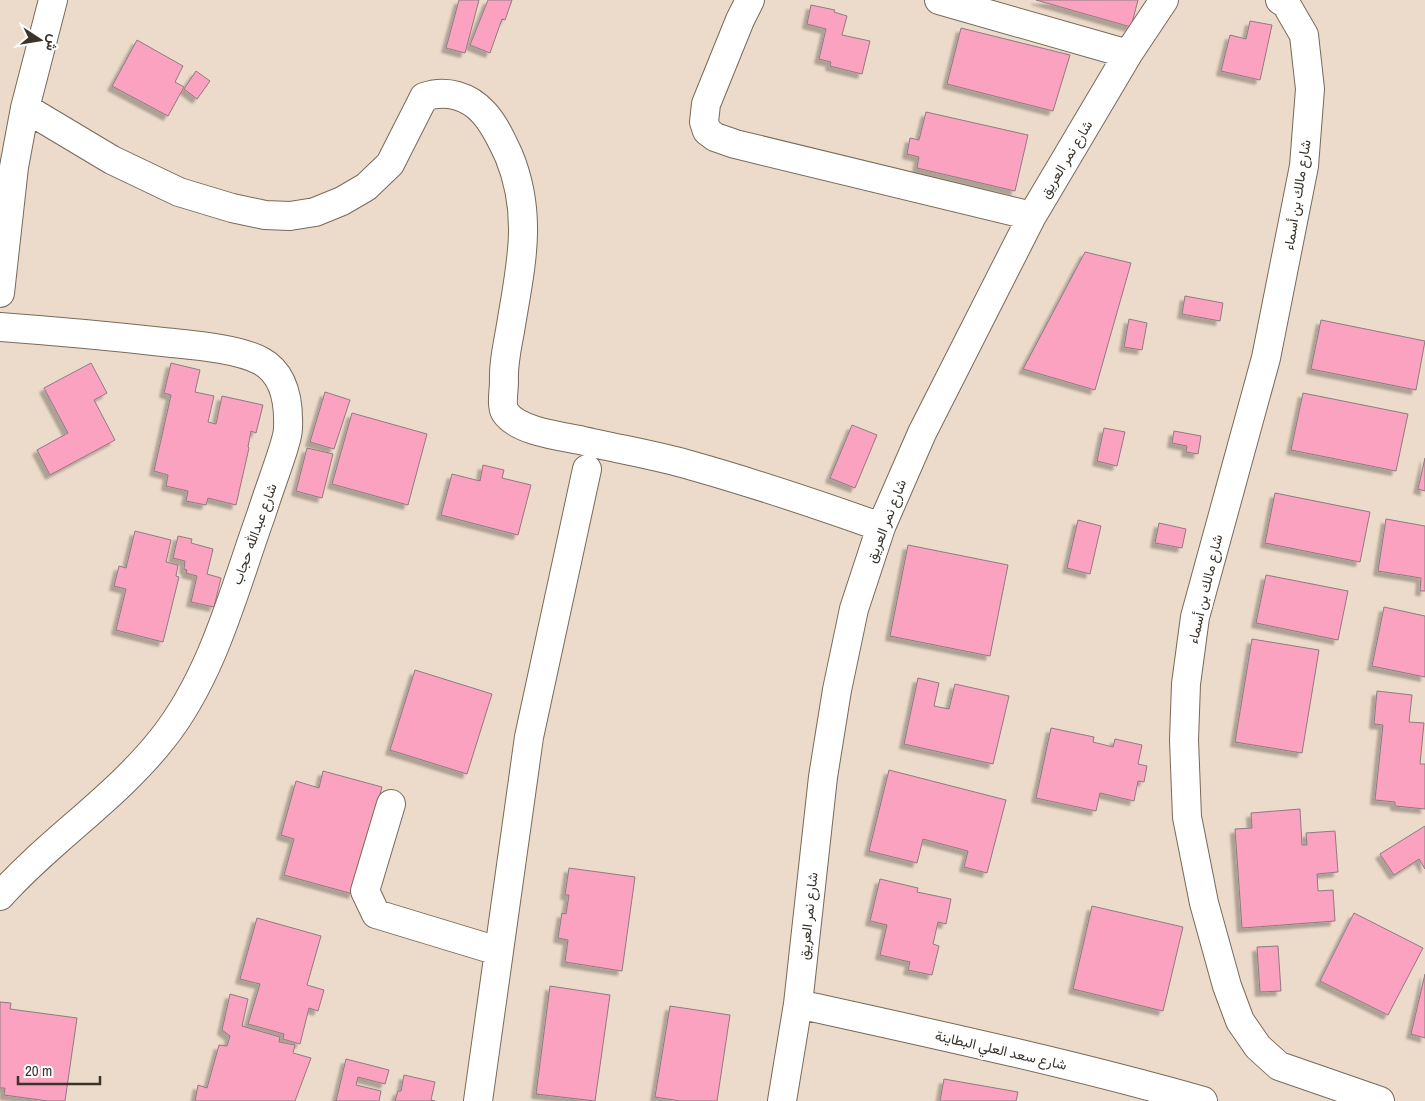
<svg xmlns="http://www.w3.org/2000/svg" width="1425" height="1101" viewBox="0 0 1425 1101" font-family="'Archivo Narrow',Vazirmatn,sans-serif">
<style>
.building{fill:#faa2c0;stroke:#907a81;filter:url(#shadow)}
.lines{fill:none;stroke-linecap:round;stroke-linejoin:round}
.minor-casing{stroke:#786a5a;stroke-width:30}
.minor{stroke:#fff;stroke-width:28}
.labels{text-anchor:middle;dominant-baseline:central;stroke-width:5;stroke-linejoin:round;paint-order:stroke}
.street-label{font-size:14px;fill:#3a342d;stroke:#fff}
</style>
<defs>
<filter id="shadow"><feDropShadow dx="-4.5" dy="4.5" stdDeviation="1" flood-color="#0004"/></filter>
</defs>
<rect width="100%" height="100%" fill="#ecdbca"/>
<path class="building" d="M459,0H479L465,53L446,48Z
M488,0H512L505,20L502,19L490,53L470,45Z
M1036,0H1138L1131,27Z
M811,5L835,10L834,12L847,16L842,35L870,41L862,74L830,66L831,62L819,59L826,29L807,24Z
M1250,21L1272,25L1260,80L1221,71L1230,35L1246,39Z
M961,28L1070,55L1053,111L947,84Z
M137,40L183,66L175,82L184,87L168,116L112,86Z
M196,71L210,81L197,99L184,89Z
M926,112L1028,135L1015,191L917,168L919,157L907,154L910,138L919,140Z
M1085,252L1131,263L1095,390L1023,369Z
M1185,296L1223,303L1220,321L1182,314Z
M1129,319L1147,323L1142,350L1124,347Z
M1321,320L1425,341L1416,390L1311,369Z
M91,363L107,393L94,400L115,440L50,475L37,450L68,433L44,388Z
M171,363L200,370L195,392L214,396L208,422L216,424L222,396L263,405L256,433L251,431L248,447L249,448L236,505L208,498L206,505L186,501L188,491L166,486L168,475L154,471L171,395L164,393Z
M325,392L350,400L334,449L310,442Z
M1303,393L1408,414L1396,471L1291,450Z
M352,413L427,434L408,505L332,484Z
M852,425L877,435L855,488L830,478Z
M1104,428L1125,432L1117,466L1097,461Z
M1174,431L1201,436L1198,454L1186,452L1187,446L1172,443Z
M307,448L333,454L322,498L296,491Z
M1425,458V491L1418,489Z
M483,465L504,470L502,478L531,485L518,535L441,515L452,474L480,481Z
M1275,493L1370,512L1360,562L1265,543Z
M1386,519L1425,526V591H1420L1421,578L1378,571Z
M1078,520L1101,526L1090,574L1067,568Z
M1159,523L1186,529L1182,548L1155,543Z
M135,531L171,540L166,562L178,565L176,576L179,577L163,642L116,630L126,589L114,586L119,566L126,568Z
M178,536L192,539L191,543L213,549L207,574L221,578L214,607L191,602L197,576L186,573L187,570L184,569L185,561L173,558Z
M908,545L1008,565L990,656L890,636Z
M1266,575L1348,591L1338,640L1256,623Z
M1384,607L1425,616V677L1372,666Z
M1252,639L1319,650L1302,753L1235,742Z
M415,670L492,694L467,774L390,750Z
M918,678L939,683L934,706L949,709L955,684L1009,696L993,764L904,744Z
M1377,691L1412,695L1409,722L1424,723L1420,764H1425V809L1395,806V802L1375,800L1383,725L1374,724Z
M1051,728L1094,737L1093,742L1113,747L1115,739L1142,745L1138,764L1147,766L1144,782L1138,781L1134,801L1100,793L1096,811L1036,798Z
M889,770L1006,800L987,873L964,867L968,851L923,839L917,863L869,851Z
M323,771L382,787L353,894L284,875L294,839L281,835L296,781L319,788Z
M1300,809L1302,845H1307L1306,833L1335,831L1338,872L1317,874L1318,891L1333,890L1335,921L1242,928L1235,829L1252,828L1251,813Z
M1425,826V869L1419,859L1394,875L1380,854Z
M569,868L635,877L622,971L565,962L568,940L558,938L562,913L566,914L569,895H565Z
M880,879L918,888L917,892L951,899L946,924L938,922L933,944L939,946L932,975L908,970L910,962L880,955L887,925L870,921Z
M1092,906L1183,927L1163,1011L1073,989Z
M1354,913L1423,948L1388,1015L1320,981Z
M257,918L321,936L307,985L324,990L318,1011L309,1008L300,1044L283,1039L284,1034L248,1024L260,984L240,979Z
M1278,946L1281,991L1260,992L1257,947Z
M1425,974V1038L1411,1034Z
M550,986L610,995L595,1101L536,1094Z
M230,994L248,999L242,1026L280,1037L279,1042L295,1045L293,1053L311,1058L295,1101H195L198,1085L207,1088L219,1045L227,1046L230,1036L222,1030Z
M0,1002L11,1003L10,1009L77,1018L65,1101H48L4,1095L5,1088H0Z
M670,1006L730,1015L717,1101H680L655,1097Z
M346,1059L389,1070L385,1084L358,1077L356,1085L381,1091L379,1101H334H336Z
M404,1075L435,1082L431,1100L435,1101H395L398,1091H401Z
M944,1079L1018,1092L1016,1101H940Z"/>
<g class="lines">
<g class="minor-casing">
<path id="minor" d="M750,0L740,20L706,104L704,122L707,131L715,137L735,144L1032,216
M939,0L1128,54
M1280,0L1286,4L1304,35L1310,89L1304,166L1266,358L1195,617L1186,684L1184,740L1187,817L1204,903L1227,986L1240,1021L1258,1047L1279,1066L1380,1101
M25,108L112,160L179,192L232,208L265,215L290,216L315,212L342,201L366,187L390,164L424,97C446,89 469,96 484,113C495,125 502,141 509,156C534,217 520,269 510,331C507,348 503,364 504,381C504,390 501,405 505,412C517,431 559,436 580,440C617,449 656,455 693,466C757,484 819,505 881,527
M0,293L14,167L25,108L53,0
M0,327C54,331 109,336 163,342C190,345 237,348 261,361C285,374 289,403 288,428C288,435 285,443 283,450C276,472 268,493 261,515C234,590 213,675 163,738C116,798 50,840 0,896
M391,804L365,891L376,914L498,951
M798,1004C934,1034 1069,1063 1203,1101
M478,1101L529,737L587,469
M782,1101L798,1004L823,777L837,690L854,609L881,527L922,433L1032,216L1128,54L1164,0"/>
</g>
<use href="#minor" class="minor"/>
</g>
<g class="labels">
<g class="street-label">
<text transform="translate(1066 159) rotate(-59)">شارع نمر العريق</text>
<text transform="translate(1297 195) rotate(-81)">شارع مالك بن أسماء</text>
<text transform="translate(886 521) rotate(-69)">شارع نمر العريق</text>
<text transform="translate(254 534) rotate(-70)">شارع عبدالله حجاب</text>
<text transform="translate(1205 589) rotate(-77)">شارع مالك بن أسماء</text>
<text transform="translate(808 916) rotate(-84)">شارع نمر العريق</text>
<text transform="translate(1001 1050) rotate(13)">شارع سعد العلي البطاينة</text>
</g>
</g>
<g transform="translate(40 40) rotate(102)" stroke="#ffffff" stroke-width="4" paint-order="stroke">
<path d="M0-4L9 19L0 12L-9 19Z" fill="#3a342d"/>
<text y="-8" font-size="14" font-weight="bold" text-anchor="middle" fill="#3a342d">ش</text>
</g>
<path d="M18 1076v8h82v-8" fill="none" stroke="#3a342d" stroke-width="2.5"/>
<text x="25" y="1076" font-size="15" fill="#3a342d" stroke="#ffffff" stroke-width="4" paint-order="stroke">20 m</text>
</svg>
